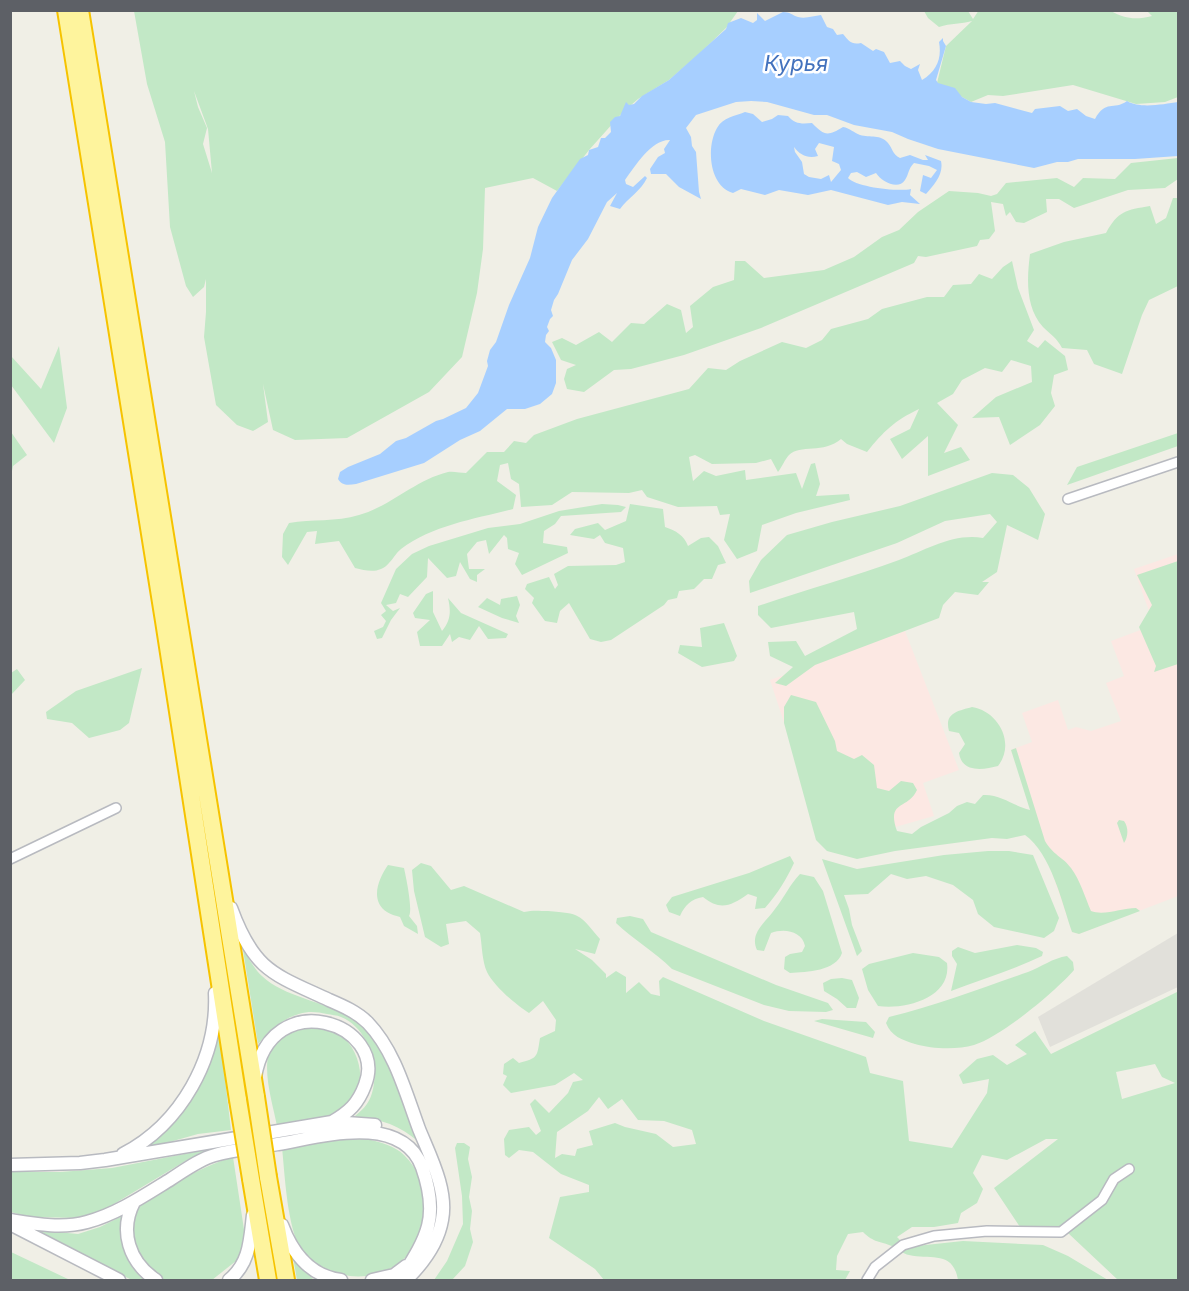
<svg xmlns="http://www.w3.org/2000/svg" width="1189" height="1291" viewBox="0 0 1189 1291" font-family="Inter,sans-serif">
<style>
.industrial{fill:#e1e0da}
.medical{fill:#fce8e3}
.green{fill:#c2e8c6;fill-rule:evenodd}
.water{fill:#a7cfff;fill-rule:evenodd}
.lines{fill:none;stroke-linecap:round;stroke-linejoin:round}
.minor-casing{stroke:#b8bac0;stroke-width:12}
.tertiary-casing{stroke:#b8bac0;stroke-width:15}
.trunk-casing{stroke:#f6c300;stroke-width:20}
.minor{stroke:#fff;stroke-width:9}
.tertiary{stroke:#fff;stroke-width:12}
.trunk{stroke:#fef49d;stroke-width:16}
.trunk-bridge-casing{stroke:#f6c300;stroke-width:20;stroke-linecap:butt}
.trunk-bridge{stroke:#fef49d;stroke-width:16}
.labels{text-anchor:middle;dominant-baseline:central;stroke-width:5;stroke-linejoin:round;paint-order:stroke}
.water-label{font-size:22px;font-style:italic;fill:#4372bd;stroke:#fff}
</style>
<rect width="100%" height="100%" fill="#f0efe6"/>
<path class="industrial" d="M1178,933V987L1050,1047L1038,1017Z"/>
<path class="medical" d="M1178,554V896L1079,934L1072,932L1011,750L1032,742L1022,713L1058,700L1068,730L1076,727L1091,731L1121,721L1106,683L1124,676L1111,641L1154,625L1134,569Z
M905,631L959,770L923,783L934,816L825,847L770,680Z"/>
<path class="green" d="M979,10L1111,11C1125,19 1136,20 1152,16L1147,11H1178V97L1165,102L1136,104L1073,85L1003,96L988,95L971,102L937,83L946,46L972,21C961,24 951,23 939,27L928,18L924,11H968L973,19Z
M134,11H738L726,28L697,56L669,80L638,99L623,112L589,150L557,191L533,178L485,188L483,249L477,293L462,357L429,392L347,438L295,440L273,430L263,384L268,422L253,431L237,425L216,405L204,337L206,312V279L204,287L193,297L186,286L170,227L165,142L147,84ZM194,91L208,129L212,173L203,144L207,128L198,107Z
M1178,158V179L1165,188L1128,190L1074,208L1059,199H1046L1047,212L1024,223L1016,222L1010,212L1006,216L1003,204L991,202L995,231L989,239L980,240L977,246L926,257L918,256L914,263L761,328L684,355L631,369L614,370L584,392L567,389L564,379L567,369L576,365L561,360L552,342L562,338L576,345L599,332L612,342L631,323L644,324L667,304L681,310L686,333L693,327L690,306L713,287L734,280L735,261H745L764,278L824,270L854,257L882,237L899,230L918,212L949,191L978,193L991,196L997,194L1006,183L1057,178L1074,187L1083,178L1115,179L1131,163Z
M1173,198H1178V286L1149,300L1142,315L1122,374L1094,364L1087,350L1062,348C1057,338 1051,335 1043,327C1025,307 1027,278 1030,254L1064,242L1106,233C1118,211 1126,210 1150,206L1156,224L1166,218Z
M1012,261L1018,288L1034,330L1027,341L1038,348L1045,340L1065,356L1068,370L1054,375L1051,393L1055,406L1040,425L1010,445L999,417L972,418L996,397L1032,382L1031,366L1011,360L1002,372L985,368L962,380L953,394L937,403L958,425L944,453L961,447L970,460L928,476V436L902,459L890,439L910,429L919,409C894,421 884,431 867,452L847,444L841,439C824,454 800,444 789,455C785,459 782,467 778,472L771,459L756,463L712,464L695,455L689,457L693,481L704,471L716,476L745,470L746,480L796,473L802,489L811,464L815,463L820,484L816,496L849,494L850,500L796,513L762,525L757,551L737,559L724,540L730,514L720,515L717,506L678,507L647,497L642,490L629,493L572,492L552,505L521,507L519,484L511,479L508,463L500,465L497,481L516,495L513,509C475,519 433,525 401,549C396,553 393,559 389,563C380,574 367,571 355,568L339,541L315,544L317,531L307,532L288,565L282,557L283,534L289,523C312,519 336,522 359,515C391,506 415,480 448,472C453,471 461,473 466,473L487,452H504L514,441L526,443L534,435L577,419L689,389L708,368L726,370L740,361L782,342L806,348L822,340L831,329L868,319L882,309L927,297H944L953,285L971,284L979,274L992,279L1003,267Z
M59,346L67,408L54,443L11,385V356L41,389Z
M11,432L27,455L13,466L11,476Z
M1178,433V446L1067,485L1077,467Z
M992,473L1013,475L1029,488L1045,514L1038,540L1007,525L997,572L982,582H989L978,595L955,592L943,605L939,618L815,665L786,686L775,683L793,667L770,656L768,642L796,641L805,656L857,629L854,612L771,628L758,615V606C805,590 853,577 899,560C926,550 953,533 983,538L997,522L990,514L945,521L897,543L750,593L749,581L761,560L787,535L832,522L900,506Z
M602,504L618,505L626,507L621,512L561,516L555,524L544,531L543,543L567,547L568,553L522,575L515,564L519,553L508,549L507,538L504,535L489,554L486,540L477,542L467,554L469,569H485L477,575V582L470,579L460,562L456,576L447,578L428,558L427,577L408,597L400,594L396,603L386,605L393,611L400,608L391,620L382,638L377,639L374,631L383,627L386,621L381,615L386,611L381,603L396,569L412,554L429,546L488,528L520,524L559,511Z
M630,504L663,509L665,527C676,531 684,535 688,546L701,538L709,537L718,546L726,563L718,565L712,579H704L694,589L679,591L677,598L668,600L664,605L611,640L601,642L590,639L569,603L560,611L557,623L545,621L532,603L534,598L525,589L527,584L549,577L555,589L558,585L554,574L568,566L616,565L625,562L623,548L605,543L600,535L594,539L570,535L575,529L598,523L605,530L626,521Z
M1178,561V664L1154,672L1156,666L1139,627L1152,605L1137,575Z
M433,591V612L442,631C451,620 451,611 448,598L461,613L508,634L506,638L488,639L479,626L470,640L459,637L452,642L450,634L442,646H420L417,632L430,620L415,618L413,613L426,594Z
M517,596L520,605L516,616L519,623L502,618L478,607L487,598L500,605L501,599Z
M724,623L737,656L734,661L702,667L678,653L680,645L702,647L700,628Z
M142,668L129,723L120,730L89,738L72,723L47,719L46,712L76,691Z
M17,669L25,680L11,695V673Z
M791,695L816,702L835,741L837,751L854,759L862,755L874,765L877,788L889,791L901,781L913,783L917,790C908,810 886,800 897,831L912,834L921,827L949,813L957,806L967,802L975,804L983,795C1001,794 1013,806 1030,810L1011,750L1016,748L1045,841C1054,856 1062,856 1071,868C1080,880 1085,897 1091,911C1104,916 1122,908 1136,908L1140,911L1079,934L1072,932C1062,903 1051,853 1025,835L1007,839L992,838L895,851L857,859L827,851L816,840L784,723V707Z
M972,707C998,711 1016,743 998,766C983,770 962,773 959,753L965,744L959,733L949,731C944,713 958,711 972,707Z
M1119,820L1124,821C1129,828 1128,837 1124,843L1117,823Z
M988,851H1009L1033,855L1059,918L1054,931L1044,938L994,927L978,914L973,900L953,885L926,876L907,879L891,874L868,894L844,895L849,909L852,925L862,951L857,956L822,859L857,869L944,855Z
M790,856L794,863C786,880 778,893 765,908L755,909L757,897L748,894C731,906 720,911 703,897C691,899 685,905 680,916L669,912L666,905L672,897L749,873Z
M421,863L431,866L451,890L464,886L524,912C533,910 539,911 548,911C581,914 578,913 600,939L595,954L575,949L592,960L606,974V978L616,971L626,977V993L639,982L651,994L660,996L659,981L663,977L764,1021L866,1057L870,1073L903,1081L909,1141L952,1148L987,1093L989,1079L963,1084L959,1075L977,1059L993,1055L1007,1065L1027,1054L1015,1045L1035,1031L1051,1054L1177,992L1178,1280H1118L1068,1233L1020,1227L994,1188L1058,1139H1046L1007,1160L982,1155L973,1173L983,1189L977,1203L961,1213L958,1223L934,1227H912L897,1237L907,1247L963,1241L1043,1245L1068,1256L1108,1280H958C953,1250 931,1260 909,1255C903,1254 898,1249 892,1246C880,1241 874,1243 863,1232L848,1234L837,1256L836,1270L850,1271L845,1280H604L595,1269L549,1238L560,1197L589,1192V1185L561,1174L533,1152L519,1150L509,1158L505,1155L504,1139L509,1130L529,1127L536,1135L541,1131L530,1104L535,1099L549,1113L568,1093L573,1082L583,1080L574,1073L555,1085L511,1093L503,1085L507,1076L503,1074L504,1064L513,1058L519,1063C538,1058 537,1057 540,1038L555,1031L556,1020L543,1001L529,1013C516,1005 494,986 487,972C482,961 482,945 480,933L466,921L446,924L449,944L441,947L425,937L414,891L412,870ZM1155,1064L1162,1077L1175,1083L1122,1099L1116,1072ZM599,1097L608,1109L622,1099L638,1120L664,1121L692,1130L696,1144L673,1147L656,1134L625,1127L615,1123L589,1131L593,1145L577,1149L575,1156L562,1154L555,1158L557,1132L588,1111Z
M388,865L404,868C406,877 413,910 409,916L417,926L418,934L404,926L400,917C396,916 390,914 387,912C369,900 379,878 388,865Z
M800,874L814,877L823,891L842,953C836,971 807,972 790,973L784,969L785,957L790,954L802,952L805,946C802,931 784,928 771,933L764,951L757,950C749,933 766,922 775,909C784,898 790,884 800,874Z
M630,916L643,919L651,932L776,985L828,1003L833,1010L826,1012L789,1011L764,1005L672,969C655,952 634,940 616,923L617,918Z
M1017,945L1036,948L1043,952L1042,956C1013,970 982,979 951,991L957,964L952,956V951L958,947L975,953Z
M243,950C249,958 254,969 262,976C287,1000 335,1002 364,1026C387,1045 408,1113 419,1142C399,1125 379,1117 352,1118C361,1112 369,1104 372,1093C380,1066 368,1028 341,1017C337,1015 331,1015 327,1014C317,1012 309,1011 299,1014C283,1018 269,1032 258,1044Z
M913,953L939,957L947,963C952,998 905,1010 878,1006L868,990L862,969L869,964Z
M1067,956L1073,962L1074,970C1055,992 1002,1036 974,1045C957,1050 932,1049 915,1044C902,1040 891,1036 886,1023L889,1017C937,1005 982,988 1028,972C1041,967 1053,958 1067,956Z
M842,978L852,980L859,998L856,1008H847L837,999L824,991L823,983L831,979Z
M822,1019L866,1022L875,1032L873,1038L814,1021Z
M308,1024C318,1026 332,1027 339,1033C364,1053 370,1094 340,1112C323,1123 297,1123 277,1126C273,1104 258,1060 275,1042C283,1032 297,1029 308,1024Z
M219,1028L231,1130L198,1134L141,1150L171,1126L201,1084Z
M367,1139C380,1142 395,1146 404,1155C451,1202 418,1283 350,1276C331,1273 314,1266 302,1251C287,1229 285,1175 282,1148L339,1140Z
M457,1143H464L470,1147L468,1159L472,1177L469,1197L472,1211L470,1229L473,1242L465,1266L452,1280H434L447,1261L463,1224L462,1196L455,1148Z
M231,1145L187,1160L104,1210L83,1218L29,1217L11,1212V1172H60L112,1168Z
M233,1157L245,1236L241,1257L212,1280H165C151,1273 141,1262 135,1247C130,1235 129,1217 138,1207C152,1192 213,1162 233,1157Z
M122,1216C119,1241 124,1265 145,1280H132L26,1229L78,1234L100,1227Z
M10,1252H11L70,1280H11Z
M293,1257L313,1279L316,1280H297Z"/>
<path class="water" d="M783,12C790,12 792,15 798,17C805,19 814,16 821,15L827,27L833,29L837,35L843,34C849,41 851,45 861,43L873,51L876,49L884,52L890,63L900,61L905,66L911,69L920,64L918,70L922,80C937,71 942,58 939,42L943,38V41L946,46L936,80L938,83L955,88L962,97L971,102L986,104L995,103L1032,113L1035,109L1060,106L1068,111L1077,109L1086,116L1095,119C1106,99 1113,111 1127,101C1140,109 1164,104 1178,102V156L1135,159H1078L1068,162H1057L1034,168L938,149L908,139L892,132L854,125L827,115H814L767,102L751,101L736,102L696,115L686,128L691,137L692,146L696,152L699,192L701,199L679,187L666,174H651L650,169L658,157L665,153L664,149L670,140C652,139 635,166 625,180L626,184L633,187L645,176L647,178C641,191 628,198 620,209L610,206L617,193L607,202L588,239L572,260L558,294L554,300L551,310L553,316L550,319L547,327L549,331L546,335L545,342L551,348L556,360V383L552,394L540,404L525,409H507L480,431L460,440L424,463L356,484C348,485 342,486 338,479L340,472L348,467L380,454L396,441L406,438L436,421L443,419L466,408L478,393L488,366L487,361L490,350L496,342L509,305L530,258L538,227L552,198L580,159L588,155L589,150L598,147L601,138H605L611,132L610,122L615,117L620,116L626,102L629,105L634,104L642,96L669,80L726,29L728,23L741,18L753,23L757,20V13L765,21Z
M745,112L753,114L762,122L772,119L778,115L788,116C795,124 801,124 812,123C824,135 827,137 843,127C850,128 854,133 860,135C870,138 881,134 888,143C893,149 892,154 900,158L910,155L923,160H928L925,155L941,161C944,174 934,185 926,194L920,191L923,175L931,178L937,170L929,166L914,163C908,169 909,174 905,180C898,191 881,181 876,173L866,177L857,172L851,173L848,178C856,187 898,192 911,189L910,195L920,204L902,202L888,205L831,190L808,195L779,190L765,195L741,189L733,193C709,186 706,147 717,128C723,117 735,116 745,112ZM819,143L834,147L832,161L839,164L841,170L831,182L829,175L821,179L809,177L804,174L802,162L795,152L794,147C800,155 808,159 818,156L815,149Z"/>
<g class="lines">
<g class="minor-casing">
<path id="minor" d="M1068,499L1178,462
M10,859L116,808
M867,1280L875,1267L903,1245L934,1236L987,1231L1061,1232L1102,1200L1114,1179L1129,1169"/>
</g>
<g class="tertiary-casing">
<path id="tertiary" d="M231,908C254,971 273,974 329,1000C343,1006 357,1012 368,1023C395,1051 406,1094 419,1129C430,1156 448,1190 442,1220C438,1243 424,1262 408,1278
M255,1077C271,983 389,1024 365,1085C358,1104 349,1112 332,1122
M123,1154C181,1124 218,1058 215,993
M10,1165L80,1163L105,1160L332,1122L375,1125
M134,1202C119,1231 129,1262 156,1280
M10,1220C35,1224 62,1229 87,1222C117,1214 145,1195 171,1179C185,1170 200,1159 215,1155C235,1149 258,1148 278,1144C320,1137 401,1112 422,1167C440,1218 427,1237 400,1280
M10,1224L119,1280
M282,1225C292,1252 310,1276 341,1280
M229,1280C250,1263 250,1240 253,1215
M372,1280L394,1275L406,1266"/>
</g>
<g class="trunk-casing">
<path id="trunk" d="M66,10L164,621L238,1100
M80,10L256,1097
M268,1177L286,1280
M251,1179L268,1280"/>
</g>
<use href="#minor" class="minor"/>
<use href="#tertiary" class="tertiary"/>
<use href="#trunk" class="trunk"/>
<g class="trunk-bridge-casing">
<path id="trunk-bridge" d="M256,1097L268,1177
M238,1100L251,1179"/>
</g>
<use href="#trunk-bridge" class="trunk-bridge"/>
</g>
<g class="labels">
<g class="water-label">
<text x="796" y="63">Курья</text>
</g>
</g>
<rect width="1189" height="1291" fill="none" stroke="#5d6066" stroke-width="24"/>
</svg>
